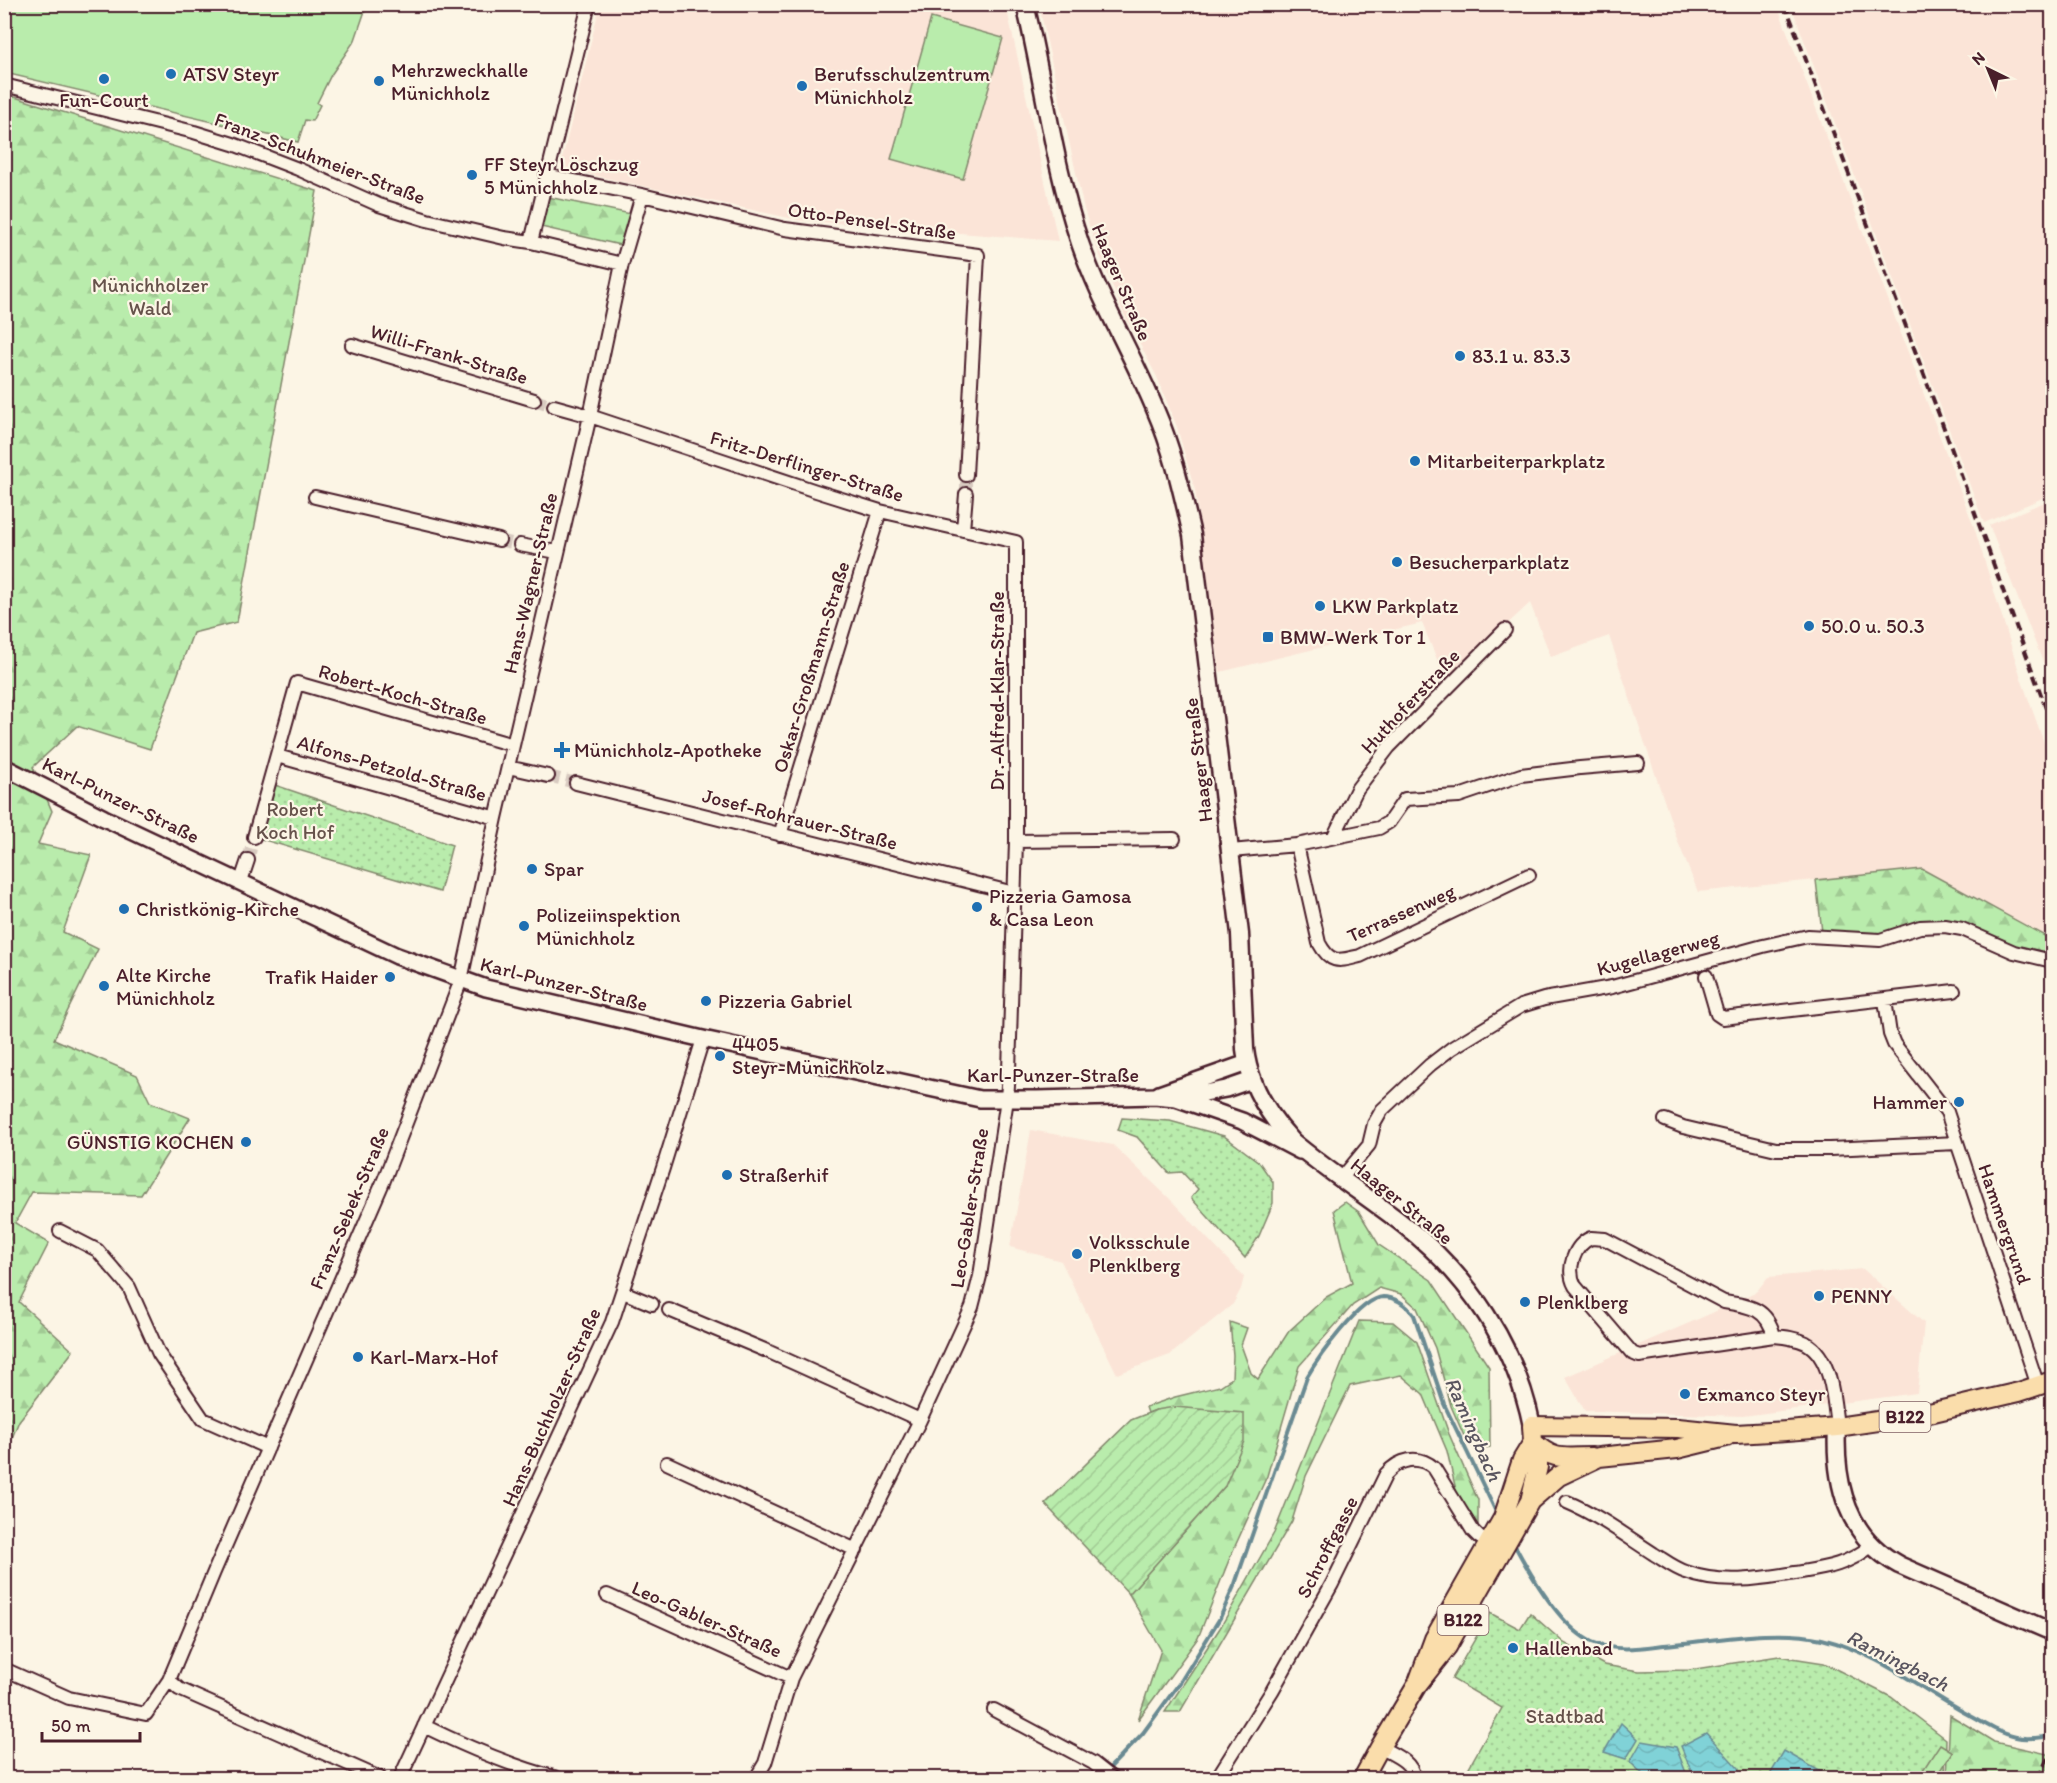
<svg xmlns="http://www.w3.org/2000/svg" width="2057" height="1783" viewBox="0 0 2057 1783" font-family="Itim,sans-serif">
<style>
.built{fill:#fbe4d7}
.forest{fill:url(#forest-firs);stroke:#82866c;stroke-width:1.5}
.park{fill:url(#park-dots);stroke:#82866c;stroke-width:1.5}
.garden{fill:url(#garden-furrows);stroke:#82866c;stroke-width:1.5}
.pitch{fill:#b9ecac;stroke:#82866c;stroke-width:1.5}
.water{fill:url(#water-waves);stroke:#6a8a92;stroke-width:1.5}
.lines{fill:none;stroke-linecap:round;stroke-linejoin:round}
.stream{stroke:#6a8a92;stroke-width:4}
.minor-tunnel{stroke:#d8cac0;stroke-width:12;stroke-dasharray:12 6;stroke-linecap:butt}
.minor-casing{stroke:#4a1f2b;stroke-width:16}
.tertiary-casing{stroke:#4a1f2b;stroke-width:20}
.secondary-casing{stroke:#4a1f2b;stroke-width:21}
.primary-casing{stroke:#4a1f2b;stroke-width:22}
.minor{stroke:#fcf5e5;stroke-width:12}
.tertiary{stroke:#fcf5e5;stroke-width:15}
.secondary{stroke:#fcf5e5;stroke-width:16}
.primary{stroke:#faddab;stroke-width:18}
.rail{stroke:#4a1f2b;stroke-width:4;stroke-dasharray:9 4.5;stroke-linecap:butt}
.poi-dot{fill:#1f6fb2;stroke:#fcf5e5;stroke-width:2}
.labels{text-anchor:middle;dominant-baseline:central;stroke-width:4.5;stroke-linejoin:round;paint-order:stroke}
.shield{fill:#fcf5e5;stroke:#7f5f63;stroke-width:1.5}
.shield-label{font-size:18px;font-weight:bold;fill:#4a1f2b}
.poi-label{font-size:20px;fill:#4a1f2b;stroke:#fcf5e5;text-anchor:start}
.street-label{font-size:20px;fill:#4a1f2b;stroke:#fcf5e5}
.park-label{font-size:20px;fill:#66524b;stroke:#fcf5e5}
.water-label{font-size:21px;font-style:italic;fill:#5a555f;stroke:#fcf5e5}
</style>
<defs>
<pattern id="forest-firs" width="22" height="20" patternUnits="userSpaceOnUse" patternTransform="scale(1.5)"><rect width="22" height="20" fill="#b9ecac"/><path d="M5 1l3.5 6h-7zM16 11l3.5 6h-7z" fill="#a1ca94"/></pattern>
<pattern id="park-dots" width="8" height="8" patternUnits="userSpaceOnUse" patternTransform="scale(1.5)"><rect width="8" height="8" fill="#b9ecac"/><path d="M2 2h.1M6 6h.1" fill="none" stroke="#a1ca94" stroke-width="1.8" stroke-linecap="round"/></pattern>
<pattern id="garden-furrows" width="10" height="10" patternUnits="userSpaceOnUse" patternTransform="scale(1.5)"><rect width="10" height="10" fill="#b9ecac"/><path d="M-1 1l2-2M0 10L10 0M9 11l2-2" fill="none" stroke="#a1ca94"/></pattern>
<pattern id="water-waves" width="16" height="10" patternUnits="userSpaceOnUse" patternTransform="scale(1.5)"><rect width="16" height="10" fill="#80d2d7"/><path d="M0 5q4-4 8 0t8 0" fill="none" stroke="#70b4b9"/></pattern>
</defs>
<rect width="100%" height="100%" fill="#fcf5e5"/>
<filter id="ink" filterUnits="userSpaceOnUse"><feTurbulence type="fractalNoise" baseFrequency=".0167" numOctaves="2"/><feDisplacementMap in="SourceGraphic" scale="12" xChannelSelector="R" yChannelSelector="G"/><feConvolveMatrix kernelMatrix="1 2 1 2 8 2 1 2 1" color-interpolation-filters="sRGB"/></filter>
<g filter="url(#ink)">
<path class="built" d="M600,5H1006L1058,241L798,220L560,168Z
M1039,5H1777L1974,527L2022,681L2052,765V940L1922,869L1698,892L1678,842L1609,636L1551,657L1530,603L1446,681L1422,623L1220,672L1195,490L1177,427L1157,377L1124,314L1094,241L1084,209Z
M1791,5H2052V494L1984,523Z
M2052,499V685L1989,525Z
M1031,1130L1113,1145L1169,1198L1244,1277L1241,1289L1233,1304L1170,1355L1117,1374L1061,1261L1010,1247Z
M1863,1269L1924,1323L1917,1393L1743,1416L1585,1411L1565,1377L1712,1313L1757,1291L1768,1277Z"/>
<path class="forest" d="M5,94L317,191L237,622L193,633L150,749L77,726L33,767L52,811L38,844L91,855L63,932L98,949L54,1039L137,1075L150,1102L190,1118L141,1195L32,1192L15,1223L49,1243L19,1302L73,1351L19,1421L5,1455Z
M548,197L636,215L629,247L541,227Z
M1922,869L2052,940V956L2020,950L1967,925L1876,935L1822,932L1816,880Z
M1345,1202L1359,1212L1379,1245L1431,1280L1489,1367L1490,1447L1475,1449L1465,1438L1451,1406L1435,1348L1417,1308L1401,1294L1379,1288L1353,1305L1299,1366L1267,1476L1231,1555L1198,1638L1138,1720L1161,1650L1129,1594L1225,1486L1156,1410L1148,1413L1146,1407L1175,1397L1220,1386L1232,1378L1233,1355L1230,1322L1247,1328L1241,1345L1251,1373L1258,1379L1289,1331L1326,1297L1352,1283L1334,1210Z
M1359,1321L1393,1322L1417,1342L1449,1434L1478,1500V1529L1458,1499L1447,1451L1423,1394L1401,1375L1350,1386L1306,1476L1292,1521L1180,1712H1165L1220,1628L1274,1533Z
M1950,1715L1994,1742L2052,1755V1778H1947Z"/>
<path class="park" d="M269,783L452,845L440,892L261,839Z
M1122,1118L1170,1121L1224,1136L1259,1162L1273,1182V1203L1259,1236L1245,1258L1191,1198L1198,1189L1182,1172L1169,1173L1137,1137L1118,1130Z
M1490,1613L1520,1629L1530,1613L1564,1643L1604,1665L1639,1671L1689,1670L1779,1656L1824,1663L1891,1697L1946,1739L1945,1778H1463L1502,1708L1452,1679Z"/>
<path class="garden" d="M1175,1407L1244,1413V1441L1225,1486L1129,1594L1045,1504L1131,1420L1156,1410Z"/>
<path class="pitch" d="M4,5L5,4L367,5L355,40L331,75L317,103L320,105L312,121L305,120L298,142L5,73Z
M931,18L1003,38L963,179L891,159Z
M1940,1744L1953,1752L1936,1778H1930L1921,1773Z"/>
<path class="water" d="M1621,1723L1638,1739L1626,1759L1604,1752Z
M1706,1733L1739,1769L1734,1778H1694L1681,1746Z
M1642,1741L1676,1747L1688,1778H1647L1630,1762Z
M1784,1751L1832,1778H1768Z"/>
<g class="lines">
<path class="stream" d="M1514,1544C1530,1574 1561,1628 1592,1642C1615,1652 1639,1648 1664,1645C1712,1641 1776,1628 1822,1639C1875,1652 1920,1688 1967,1714C1983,1723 1999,1733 2016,1737C2028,1740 2041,1737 2052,1736
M1100,1778L1143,1733L1181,1681L1220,1618L1235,1584L1307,1377C1318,1358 1360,1298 1383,1297C1396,1297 1407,1306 1414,1315L1444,1404L1497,1514"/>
<path class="minor-tunnel" d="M534,400L554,406
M966,494V475
M499,540L520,545
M548,776L576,783
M248,860L254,837"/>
<g class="minor-casing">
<path id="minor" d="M4,85L194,132L233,144L298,169L379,205L427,220L504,238L531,242L622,264
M546,175L642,195L785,229L978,255L966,475
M531,242L589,4
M352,345L534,400
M554,406L590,416L816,491L880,511L1016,542V841L1009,1071L1007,1099L980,1276L972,1307L920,1420L791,1678L765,1763L756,1778
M315,497L499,540
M963,530L966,494
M520,545L557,552
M277,756L496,818
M508,767L548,776
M576,783L1014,893
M780,835L880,511
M1334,836L1357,789L1389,747L1505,630
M254,837L297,683L513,745
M1016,841L1174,839
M1297,845L1319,943C1331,965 1339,961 1360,956L1529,875
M1231,851L1297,845L1379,828L1389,822L1405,799L1459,796L1521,775L1580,768L1638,763
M241,881L248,860
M1706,976L1717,1014L1723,1018L1954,991
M1885,1000L1890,1034L1894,1044L1947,1112L2038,1386
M1665,1120L1683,1127L1776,1149H1830L1957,1143
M1341,1179L1369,1145L1374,1124L1382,1110L1430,1065L1452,1048L1521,1006L1544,999L1612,987L1763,946L1808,936L1880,940L1920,927L1945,926L1962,929L2014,952L2052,961
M60,1231L97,1250L129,1287L159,1354L203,1419L268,1448
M623,1292L652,1304
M669,1310L767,1351L920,1420
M1774,1336C1767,1308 1750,1306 1724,1302L1605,1239L1591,1238C1574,1245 1566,1269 1575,1286L1632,1353L1639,1356L1774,1336C1785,1337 1796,1338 1806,1343C1832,1357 1834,1402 1837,1427
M667,1463L856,1550
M1567,1502C1598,1515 1626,1536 1654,1554C1664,1560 1674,1568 1686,1572C1719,1585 1760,1579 1795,1573C1825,1568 1846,1566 1871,1546
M607,1595L791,1678
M4,1669L69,1698L146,1714L169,1680L214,1572L384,1180L461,980L496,818L590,416L622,264L642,195
M169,1680L179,1689L380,1778
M994,1710L1093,1763L1112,1778
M424,1726C467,1747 510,1766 557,1778
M1380,1747C1394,1755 1412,1761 1414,1778
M400,1778L612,1322L663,1168L703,1039
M1217,1778L1272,1691L1332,1584L1386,1474C1399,1459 1418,1454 1434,1468L1473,1531L1479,1537L1495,1547"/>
</g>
<g class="tertiary-casing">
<path id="tertiary" d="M4,767L104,818L397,956L486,988L703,1039L980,1099H1037L1154,1096L1176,1098L1242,1121L1300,1151
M1159,1094L1247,1063
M1179,1098L1226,1089L1252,1080"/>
</g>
<g class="secondary-casing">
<path id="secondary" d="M1025,4C1044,84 1054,166 1080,243C1100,301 1132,353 1155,409C1173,450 1182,492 1192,535L1240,934L1245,1049C1249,1086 1269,1116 1293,1142C1329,1172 1368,1197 1404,1225C1468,1275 1516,1346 1532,1426
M1837,1427C1834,1482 1847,1537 1899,1565L2052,1632"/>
</g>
<g class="primary-casing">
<path id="primary" d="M1533,1442C1555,1462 1564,1457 1592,1457
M1530,1501L1559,1476L1599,1457L1677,1449L1726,1437
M1417,1685L1434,1639L1503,1518L1522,1460L1533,1442L1532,1426L1678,1428L1736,1434L1787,1431L1837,1427L1925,1414L2019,1392L2052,1381
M1363,1778L1380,1747L1417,1685L1447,1647L1530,1501L1538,1467V1459L1533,1442"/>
</g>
<use href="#minor" class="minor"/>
<use href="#tertiary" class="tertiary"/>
<use href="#secondary" class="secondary"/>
<use href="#primary" class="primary"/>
<path class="rail" d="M1785,4L1941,420L2052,725
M2038,1778L2052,1750"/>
</g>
</g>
<g class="poi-dot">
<circle cx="171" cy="74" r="6"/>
<circle cx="104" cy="79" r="6"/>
<circle cx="379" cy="81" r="6"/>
<circle cx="802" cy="86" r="6"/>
<circle cx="472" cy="175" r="6"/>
<circle cx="1460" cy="356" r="6"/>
<circle cx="1415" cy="461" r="6"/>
<circle cx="1397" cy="562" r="6"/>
<circle cx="1320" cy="606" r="6"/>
<circle cx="1809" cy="626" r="6"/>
<rect x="1262" y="631" width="12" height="12" rx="3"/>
<path d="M559 741h6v6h6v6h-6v6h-6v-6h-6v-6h6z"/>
<circle cx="532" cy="869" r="6"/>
<circle cx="977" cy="907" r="6"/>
<circle cx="124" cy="909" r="6"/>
<circle cx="524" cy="926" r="6"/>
<circle cx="390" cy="977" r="6"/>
<circle cx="104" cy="986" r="6"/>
<circle cx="706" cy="1001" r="6"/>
<circle cx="720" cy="1056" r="6"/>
<circle cx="1959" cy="1102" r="6"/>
<circle cx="246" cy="1142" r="6"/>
<circle cx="727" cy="1175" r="6"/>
<circle cx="1077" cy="1254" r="6"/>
<circle cx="1819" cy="1296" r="6"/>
<circle cx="1525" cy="1302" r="6"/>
<circle cx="358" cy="1357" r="6"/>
<circle cx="1685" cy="1394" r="6"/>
<circle cx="1513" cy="1648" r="6"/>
</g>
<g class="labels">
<g class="shield">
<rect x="1879.5" y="1402" width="51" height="30" rx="4.5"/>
<rect x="1437.5" y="1605" width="51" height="30" rx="4.5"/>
</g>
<g class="shield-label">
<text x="1905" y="1417">B122</text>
<text x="1463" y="1620">B122</text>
</g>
<g class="poi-label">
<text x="391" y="70">Mehrzweckhalle<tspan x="391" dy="23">Münichholz</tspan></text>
<text x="183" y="74">ATSV Steyr</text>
<text x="814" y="74">Berufsschulzentrum<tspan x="814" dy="23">Münichholz</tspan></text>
<text x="104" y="100" text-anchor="middle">Fun-Court</text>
<text x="484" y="164">FF Steyr Löschzug<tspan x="484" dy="23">5 Münichholz</tspan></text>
<text x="1472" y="356">83.1 u. 83.3</text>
<text x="1427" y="461">Mitarbeiterparkplatz</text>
<text x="1409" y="562">Besucherparkplatz</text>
<text x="1332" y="606">LKW Parkplatz</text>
<text x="1821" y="626">50.0 u. 50.3</text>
<text x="1280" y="637">BMW-Werk Tor 1</text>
<text x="574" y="750">Münichholz-Apotheke</text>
<text x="544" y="869">Spar</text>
<text x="989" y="896">Pizzeria Gamosa<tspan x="989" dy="23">&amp; Casa Leon</tspan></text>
<text x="136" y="909">Christkönig-Kirche</text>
<text x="536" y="915">Polizeiinspektion<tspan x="536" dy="23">Münichholz</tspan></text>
<text x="116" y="975">Alte Kirche<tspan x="116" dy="23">Münichholz</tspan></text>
<text x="378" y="977" text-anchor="end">Trafik Haider</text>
<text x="718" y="1001">Pizzeria Gabriel</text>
<text x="732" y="1044">4405<tspan x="732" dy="23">Steyr-Münichholz</tspan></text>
<text x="1947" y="1102" text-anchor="end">Hammer</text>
<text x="234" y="1142" text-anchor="end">GÜNSTIG KOCHEN</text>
<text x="739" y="1175">Straßerhif</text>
<text x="1089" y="1242">Volksschule<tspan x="1089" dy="23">Plenklberg</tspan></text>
<text x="1831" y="1296">PENNY</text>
<text x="1537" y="1302">Plenklberg</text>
<text x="370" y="1357">Karl-Marx-Hof</text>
<text x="1697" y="1394">Exmanco Steyr</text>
<text x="1525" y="1648">Hallenbad</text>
</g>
<g class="street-label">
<text transform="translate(320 158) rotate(21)">Franz-Schuhmeier-Straße</text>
<text transform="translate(872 221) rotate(8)">Otto-Pensel-Straße</text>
<text transform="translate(1122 282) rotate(67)">Haager Straße</text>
<text transform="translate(449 354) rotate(17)">Willi-Frank-Straße</text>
<text transform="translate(807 466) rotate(17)">Fritz-Derflinger-Straße</text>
<text transform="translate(530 583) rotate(-77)">Hans-Wagner-Straße</text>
<text transform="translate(811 667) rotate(-73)">Oskar-Großmann-Straße</text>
<text transform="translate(997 691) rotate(-90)">Dr.-Alfred-Klar-Straße</text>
<text transform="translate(403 694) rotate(16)">Robert-Koch-Straße</text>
<text transform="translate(1410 701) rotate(-47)">Huthoferstraße</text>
<text transform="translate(1198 760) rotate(-97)">Haager Straße</text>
<text transform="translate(392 768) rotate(16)">Alfons-Petzold-Straße</text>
<text transform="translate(121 800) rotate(26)">Karl-Punzer-Straße</text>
<text transform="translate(800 819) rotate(14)">Josef-Rohrauer-Straße</text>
<text transform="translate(1401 913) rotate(-24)">Terrassenweg</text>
<text transform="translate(1658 953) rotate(-15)">Kugellagerweg</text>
<text transform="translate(564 984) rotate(14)">Karl-Punzer-Straße</text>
<text x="1053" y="1075">Karl-Punzer-Straße</text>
<text transform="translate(1402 1201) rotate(39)">Haager Straße</text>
<text transform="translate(349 1208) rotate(-67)">Franz-Sebek-Straße</text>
<text transform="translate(969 1208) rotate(-81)">Leo-Gabler-Straße</text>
<text transform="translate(2005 1224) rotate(71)">Hammergrund</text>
<text transform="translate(551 1407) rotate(-66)">Hans-Buchholzer-Straße</text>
<text transform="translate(1327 1547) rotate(-63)">Schroffgasse</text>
<text transform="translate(707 1619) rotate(24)">Leo-Gabler-Straße</text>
</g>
<g class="park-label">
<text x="150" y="285">Münichholzer<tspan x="150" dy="23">Wald</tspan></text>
<text x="295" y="809">Robert<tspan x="295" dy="23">Koch Hof</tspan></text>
<text x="1565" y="1716">Stadtbad</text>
</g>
<g class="water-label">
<text transform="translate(1474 1429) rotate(66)">Ramingbach</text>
<text transform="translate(1898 1660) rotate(27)">Ramingbach</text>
</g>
</g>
<rect width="2057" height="1783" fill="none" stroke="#fcf5e5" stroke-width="24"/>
<rect x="12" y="12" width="2033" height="1759" fill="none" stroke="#4a1f2b" stroke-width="2" filter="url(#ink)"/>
<g transform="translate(1988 69) rotate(317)" stroke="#fcf5e5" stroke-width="4.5" paint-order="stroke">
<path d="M0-4.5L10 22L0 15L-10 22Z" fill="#4a1f2b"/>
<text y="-9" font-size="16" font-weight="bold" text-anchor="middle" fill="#4a1f2b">N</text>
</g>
<path d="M42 1732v9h98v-9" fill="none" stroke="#4a1f2b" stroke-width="3"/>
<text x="51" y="1732" font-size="18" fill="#4a1f2b" stroke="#fcf5e5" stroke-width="4.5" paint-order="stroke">50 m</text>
</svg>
